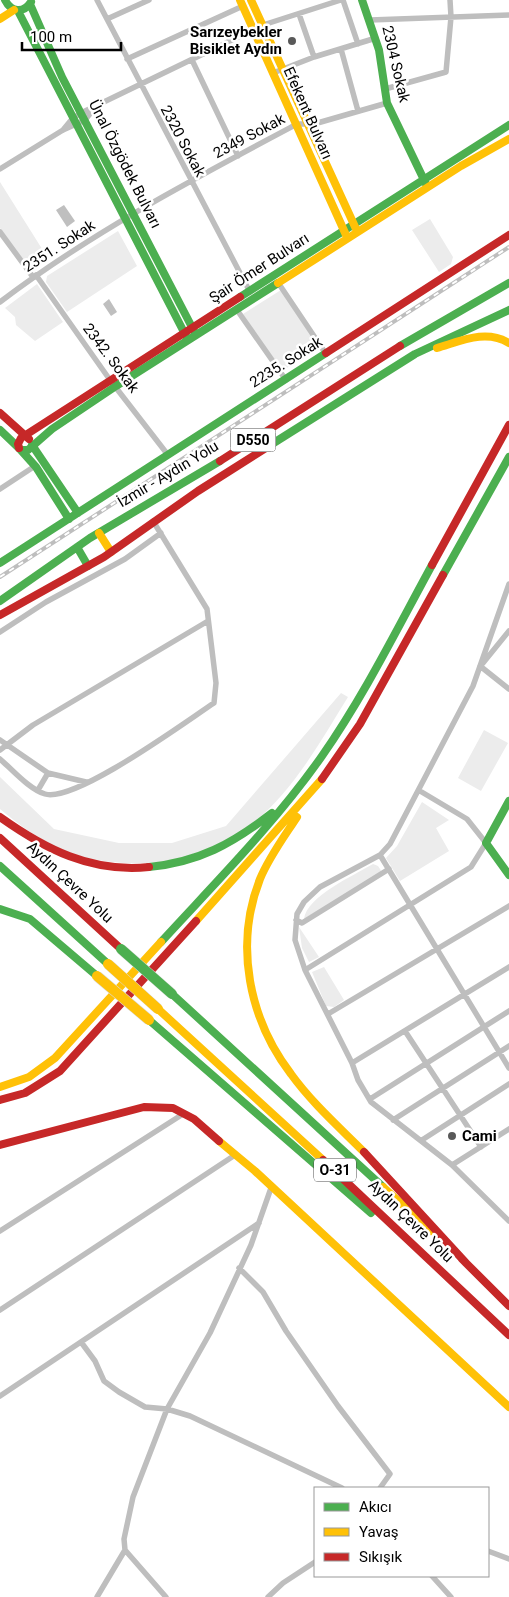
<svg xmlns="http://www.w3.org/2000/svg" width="509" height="1597" viewBox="0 0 509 1597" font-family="Roboto,sans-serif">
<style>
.green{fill:#ececec}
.water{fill:#bfbfbf}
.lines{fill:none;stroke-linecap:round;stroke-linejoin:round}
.street{stroke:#bebebe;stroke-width:5.5}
.fast{stroke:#4caf50;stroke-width:8}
.slow{stroke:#ffc107;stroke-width:8}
.jam{stroke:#c62828;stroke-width:8}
.rail-casing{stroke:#bebebe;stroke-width:4}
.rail{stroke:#fff;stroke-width:2;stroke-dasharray:5.5;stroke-linecap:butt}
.fast-bridge-casing{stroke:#dbdbdb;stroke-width:11;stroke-linecap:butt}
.slow-bridge-casing{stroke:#dbdbdb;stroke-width:11;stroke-linecap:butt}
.fast-bridge{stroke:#4caf50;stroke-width:10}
.slow-bridge{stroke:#ffc107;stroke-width:10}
.poi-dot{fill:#595959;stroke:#fff;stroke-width:2}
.labels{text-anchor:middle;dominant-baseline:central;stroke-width:5;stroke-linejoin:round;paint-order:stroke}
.shield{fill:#fff;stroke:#4c4c4c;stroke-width:1}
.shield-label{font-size:14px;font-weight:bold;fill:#000}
.poi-label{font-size:15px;font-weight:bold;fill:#000;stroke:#fff;text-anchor:end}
.street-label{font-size:15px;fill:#000;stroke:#fff}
</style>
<rect width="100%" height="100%" fill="#fff"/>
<path class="green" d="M0,182L49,260L30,271L0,228Z
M430,219L453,257L451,264L439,272L412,230Z
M118,231L137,266L67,312L46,282L47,276Z
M37,284L63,322L35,341L16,325L15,317L5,308Z
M281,290L319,348L282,371L243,314Z
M341,693L348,697C320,742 292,794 249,826C199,865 127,873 68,852C43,842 20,826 0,809V777L54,829L119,843H172L226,826Z
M484,730L508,743L481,791L458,778Z
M422,802L449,820L436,828L449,851L400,881L386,858L397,846Z
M373,864L378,866L382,872L304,919C307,896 353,876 373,864Z
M299,927L319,957L309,962L302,948Z
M324,967L344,1000L334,1007L326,1006L312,972Z"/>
<path class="water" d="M64,205L75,221L67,227L56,210Z
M109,299L117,312L111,316L103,304Z"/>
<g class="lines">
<path class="street" d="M97,0L250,292
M343,0L358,44
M299,14L314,57
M107,19L149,0
M370,20L509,15
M341,49L358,111
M127,59L243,6
M192,60L238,156
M273,73L314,57L376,38
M385,89L446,72L451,17L450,0
M63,130L72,119L81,113L263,25L341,0
M0,169L63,130L85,120L93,110
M0,232L33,277
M36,275L110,380L168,455
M279,284L326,354
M0,302C92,232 195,178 297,124H314L387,103
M237,310L286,380
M0,489L35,466
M509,584L473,686L390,844L380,855L320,887L304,902L297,914L295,940L305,970L352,1063L358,1080L371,1102L452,1165L509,1221
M0,632L46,602L125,559L161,533
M483,663L509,631
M480,666L509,689
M0,740L48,773L86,782
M0,750L33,725L208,621
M0,759C13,770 29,789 45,794C75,803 185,722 214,703L216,683L207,609L153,521
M38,790L48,773
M380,855L509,1068
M296,920L302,923L389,869
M305,970L471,867L486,843L467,819L420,791
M328,1014L509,906
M405,1031L481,1147
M352,1063L509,967
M370,1099L509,1011
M393,1120L509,1046
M422,1140L509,1084
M452,1165L509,1129
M0,1231L183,1114
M239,1268L263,1292L286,1331L338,1406L390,1474L380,1488
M0,1310L235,1155
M81,1342L95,1361L104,1381L119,1392L145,1407L167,1409L190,1416L342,1488
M0,1396L259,1223
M488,1551L509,1559
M432,1576L451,1597
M97,1597L125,1550
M166,1597L125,1550L124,1539L133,1497L167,1409L210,1333L251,1245L271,1188
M268,1597L283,1583L315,1562"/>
<path class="fast" d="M5,0C11,12 23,14 31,2
M362,0L379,50L387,103L426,184
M30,4L62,77L195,333
M18,11L187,338
M240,297L509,125
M400,346L509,283
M0,430L21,450H28L52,429L116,386L278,283
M272,444L415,354L509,310
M32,445L78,513
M19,448L36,467L69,519
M77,547L88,566
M0,563L326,353
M443,575L509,457
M0,601L90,538L220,461
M509,801L486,843L509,875
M0,866L108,964
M149,867C199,862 232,844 272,813
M0,909L30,919L97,976
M161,942C216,882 275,823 322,756C364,696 397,629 432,565
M172,994L383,1187
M149,1020L371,1213"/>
<path class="slow" d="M240,0L346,235
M251,0L356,229
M0,19L14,10
M278,283L461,166L509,139
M437,348C461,341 486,329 509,343
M99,533L111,552
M297,817C284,837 269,857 260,879C234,945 249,1019 291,1074C312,1103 339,1127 364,1152
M196,921L322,779
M158,1009L323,1160
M0,1087L29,1077L55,1058L161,942
M219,1141L255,1171L509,1407
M383,1187L431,1231"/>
<path class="jam" d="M326,353L509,235
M0,413L29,439
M19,448L18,444L21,438L240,297
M220,461L400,346
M432,565L509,425
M0,615L104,557L198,491L272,444
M322,779L360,724L443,575
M0,817C45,849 91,873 149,867
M0,838L121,949
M0,1100L25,1093L60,1071L196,921
M0,1145L144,1107L173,1108L194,1119L219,1141
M364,1152L466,1263
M323,1160L509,1335
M462,1259L509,1306"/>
<g class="rail-casing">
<path id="rail" d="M0,577L509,247"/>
</g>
<use href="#rail" class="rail"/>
<g class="fast-bridge-casing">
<path id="fast-bridge" d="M121,949L172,994"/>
</g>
<g class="slow-bridge-casing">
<path id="slow-bridge" d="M108,964L158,1009
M97,976L149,1020"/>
</g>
<use href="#fast-bridge" class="fast-bridge"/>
<use href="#slow-bridge" class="slow-bridge"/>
</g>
<g class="poi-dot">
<circle cx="292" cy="41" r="5"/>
<circle cx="452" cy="1136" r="5"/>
</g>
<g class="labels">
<g class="shield">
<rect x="230.5" y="428.5" width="45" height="23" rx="4"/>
<rect x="314" y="1158.5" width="42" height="23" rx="4"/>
</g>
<g class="shield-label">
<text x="253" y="440">D550</text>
<text x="335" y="1170">O-31</text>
</g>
<g class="poi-label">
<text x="282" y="32">Sarızeybekler<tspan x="282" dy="17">Bisiklet Aydın</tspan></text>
<text x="462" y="1136" text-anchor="start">Cami</text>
</g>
<g class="street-label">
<text transform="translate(396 64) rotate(77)">2304 Sokak</text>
<text transform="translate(308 113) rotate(66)">Efekent Bulvarı</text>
<text transform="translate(249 136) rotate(-28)">2349 Sokak</text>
<text transform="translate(183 141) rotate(62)">2320 Sokak</text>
<text transform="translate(125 164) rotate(63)">Ünal Özgödek Bulvarı</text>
<text transform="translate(59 246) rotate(-33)">2351. Sokak</text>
<text transform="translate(259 268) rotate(-33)">Şair Ömer Bulvarı</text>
<text transform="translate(111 358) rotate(53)">2342. Sokak</text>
<text transform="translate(286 362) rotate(-32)">2235. Sokak</text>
<text transform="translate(168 474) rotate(-31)">İzmir - Aydın Yolu</text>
<text transform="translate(70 882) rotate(43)">Aydın Çevre Yolu</text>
<text transform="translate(411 1221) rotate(44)">Aydın Çevre Yolu</text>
</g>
</g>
<rect x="314" y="1487" width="175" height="90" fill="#ffffff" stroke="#999999"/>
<rect x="324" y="1503" width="25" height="8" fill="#4caf50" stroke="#999999"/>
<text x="359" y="1512" font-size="15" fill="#000000">Akıcı</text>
<rect x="324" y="1528" width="25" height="8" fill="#ffc107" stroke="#999999"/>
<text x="359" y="1537" font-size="15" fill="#000000">Yavaş</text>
<rect x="324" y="1553" width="25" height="8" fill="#c62828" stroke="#999999"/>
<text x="359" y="1562" font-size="15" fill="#000000">Sıkışık</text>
<path d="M22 42v8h99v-8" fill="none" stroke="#000000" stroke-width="2.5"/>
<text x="30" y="42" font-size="15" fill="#000000" stroke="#ffffff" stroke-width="4" paint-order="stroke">100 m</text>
</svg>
